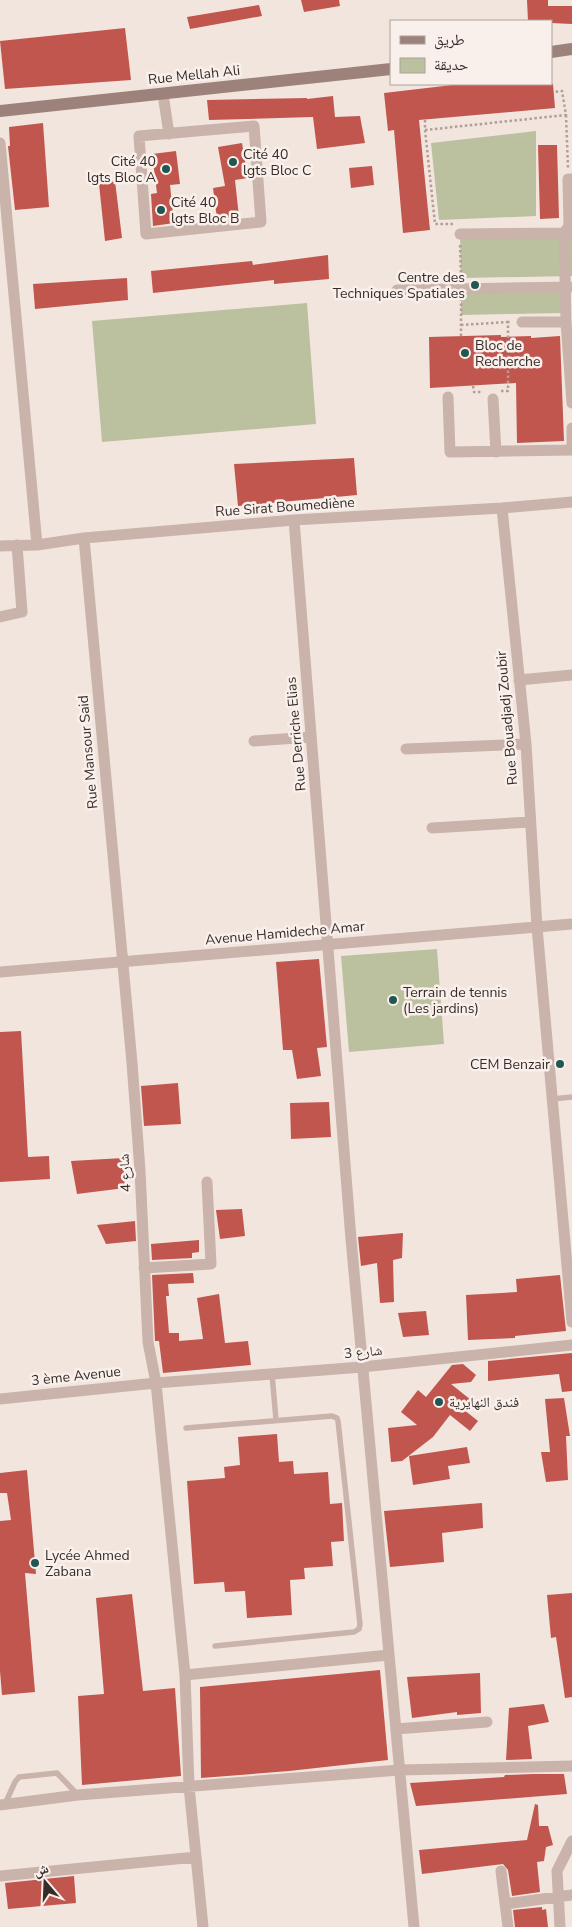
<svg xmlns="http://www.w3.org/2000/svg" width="572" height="1927" viewBox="0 0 572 1927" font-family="'Nunito Sans','Noto Naskh Arabic',sans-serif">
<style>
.green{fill:#bbc09f}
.building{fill:#c0564e}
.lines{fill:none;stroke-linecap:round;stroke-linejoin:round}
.path{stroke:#b59d95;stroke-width:2.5;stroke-dasharray:2.5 2.5;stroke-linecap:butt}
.lane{stroke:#c9b3ab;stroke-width:5.5}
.street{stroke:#c9b3ab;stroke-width:11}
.secondary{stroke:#9d827c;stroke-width:12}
.poi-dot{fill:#215752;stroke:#f9f0eb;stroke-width:2}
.labels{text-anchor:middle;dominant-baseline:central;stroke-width:5;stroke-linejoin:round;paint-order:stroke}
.street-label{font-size:14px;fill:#372c2a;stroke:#f9f0eb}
.poi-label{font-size:14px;fill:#372c2a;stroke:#f9f0eb;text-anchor:start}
</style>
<rect width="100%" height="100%" fill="#f2e5de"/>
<path class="green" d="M536,131V216L439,220L431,143Z
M572,233V276L461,278L460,234Z
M461,288H565L566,313L461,315Z
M307,303L316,424L102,442L92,321Z
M437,949L444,1044L349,1052L341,956Z"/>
<path class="building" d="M301,0H339L340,6L304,12Z
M527,0H548V6H572V24L551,23V21H528Z
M259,5L262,16L190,29L187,17Z
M125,28L131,80L5,89L0,41Z
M461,84H553L555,108L419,120L430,230L403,233L394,130L388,131L384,93Z
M333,96L335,117L360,116L365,143L317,149L313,117L209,120L207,100L307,98V99Z
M43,123L49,207L15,210L8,146H10L9,127Z
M242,143L248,178L235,180L239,217L217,219L213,188L225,186L218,147Z
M538,145H557L559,218L540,219Z
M176,151L180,184L170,185L174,223L153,226L151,194L157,193L152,154Z
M372,166L374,185L351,188L349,168Z
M115,181L122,238L105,241L99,184Z
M328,255L329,279L274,284V280L153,293L151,271L252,261L253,265Z
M127,278L128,300L35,309L33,284Z
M501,335V337L531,336V338L560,336L564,441L517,443L516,383L430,388L429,337Z
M354,458L357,495L238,506L234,464Z
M319,959L327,1047L317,1048L321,1076L297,1079L292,1050H283L276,962Z
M21,1031L28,1157L49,1156L50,1179L0,1182V1032Z
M178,1083L181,1124L144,1126L141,1086Z
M329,1102L331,1137L291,1139L290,1103Z
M123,1158L125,1188L77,1194L71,1161Z
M242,1209L245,1236L220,1239L216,1210Z
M135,1221L136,1241L106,1244L97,1225Z
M403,1233L402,1258L393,1260L394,1302L380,1303L377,1263L361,1266L358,1237Z
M199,1240V1252L192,1253V1258L152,1260L151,1244Z
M193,1273L194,1283L168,1284L169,1296H166L169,1333H179V1341L203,1339L197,1298L219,1294L225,1343L248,1341L251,1365L163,1373L159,1341H155L152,1275Z
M560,1275L566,1331L515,1336V1338L468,1340L466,1295L517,1292L516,1279Z
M426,1311L429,1335L403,1337L398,1313Z
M572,1353V1391L562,1392L559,1374L488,1381V1361Z
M463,1364L476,1375L471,1382L451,1384L471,1400L463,1409L478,1421L470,1431L450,1415L433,1437L402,1461L391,1462L388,1428L417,1425L401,1412L418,1390L426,1397L452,1365Z
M564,1398L570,1436H566L568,1480L546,1482L541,1452H550L545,1399Z
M277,1434L279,1462L293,1461L294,1474L328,1472L330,1504L342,1503L344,1541L331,1542L333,1566L304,1568L305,1579L290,1580L292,1615L247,1618L245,1591L225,1592L224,1582L194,1584L187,1481L225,1478L224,1467L240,1465L238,1437Z
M467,1447L470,1463L448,1466L450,1479L413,1485L409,1456Z
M27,1470L36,1574L25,1573L35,1692L2,1695L0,1671V1521L11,1520L7,1493H0V1473Z
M482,1503L483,1528L442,1533L444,1562L390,1567L384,1511Z
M572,1593V1697L565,1698L556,1637L551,1638L547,1595Z
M132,1594L143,1691L175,1688L181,1776L82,1785L78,1696L104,1694L96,1598Z
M380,1670L388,1760L289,1771L201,1778L200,1687Z
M480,1673L481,1713L457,1715V1712L412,1718L407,1677Z
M544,1704L549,1722L528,1726L532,1759L506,1760L509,1708Z
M533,1774H564L567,1794L416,1806L410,1783L504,1777L505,1775Z
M535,1804L538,1805L539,1826H548L553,1845L546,1847L544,1861L537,1862L540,1892L512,1896L508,1870L503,1864L422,1874L419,1850L527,1840Z
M74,1876L76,1903L8,1909L5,1883Z
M542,1907V1910L546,1909L548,1927H515L513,1910Z"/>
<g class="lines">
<path class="path" d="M566,115L568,168
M425,120V130L435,224H454
M425,130L566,115L562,91L554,92
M460,245L461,277
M461,325L508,322
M461,336V300
M473,386L474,392H483
M501,391H508V322H512"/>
<path class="lane" d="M552,1099L572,1097
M272,1374L276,1420
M186,1428L332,1416L337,1418L338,1421L360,1624L359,1629L354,1632L215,1646
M5,1804L15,1782L19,1777L57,1773L77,1794"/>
<path class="street" d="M163,94L169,134
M254,126L261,222L146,234L139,136Z
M0,143L37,545
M572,179H568L569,226L564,233L566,322L572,403
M460,234L570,233
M397,290L570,287
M522,322H566
M448,397L450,452L572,450V428
M493,399L496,452
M502,508L526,744L537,927L572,1322
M294,520L351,1239L414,1927
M84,538L132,1063L140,1170L148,1342L156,1383L185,1675L189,1786L203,1927
M0,546L37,545L84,538L294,520L502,508L572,502
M0,617L22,612L17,545
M519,680L572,675
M254,741L311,737
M406,749L526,744
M432,828L530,822
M0,972L572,924
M144,1268L211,1264L207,1182
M0,1399L156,1383L362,1367L572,1345
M185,1675L389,1655
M396,1729L487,1722
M0,1805L78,1795L400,1770L572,1766
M501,1871L508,1927
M0,1876L196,1857
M505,1904L572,1895
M560,1927L557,1871L572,1841"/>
<path class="secondary" d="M551,52L572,49
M0,111L391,69"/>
</g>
<g class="poi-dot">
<circle cx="233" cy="162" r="5"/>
<circle cx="166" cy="169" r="5"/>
<circle cx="161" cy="210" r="5"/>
<circle cx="475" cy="285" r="5"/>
<circle cx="465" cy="353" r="5"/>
<circle cx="393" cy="1000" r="5"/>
<circle cx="560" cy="1064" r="5"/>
<circle cx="439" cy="1402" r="5"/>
<circle cx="35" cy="1563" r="5"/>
</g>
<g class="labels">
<g class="street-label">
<text transform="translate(194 75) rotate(-6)">Rue Mellah Ali</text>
<text transform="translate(285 507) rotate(-4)">Rue Sirat Boumediène</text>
<text transform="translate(507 718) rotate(-95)">Rue Bouadjadj Zoubir</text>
<text transform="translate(296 734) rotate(-95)">Rue Derriche Elias</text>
<text transform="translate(88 752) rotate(-95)">Rue Mansour Said</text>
<text transform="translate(285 933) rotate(-5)">Avenue Hamideche Amar</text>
<text transform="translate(125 1173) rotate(-93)">شارع 4</text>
<text transform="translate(363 1352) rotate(-5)">شارع 3</text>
<text transform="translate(76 1376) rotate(-6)">3 ème Avenue</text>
</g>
<g class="poi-label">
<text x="243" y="154">Cité 40<tspan x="243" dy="16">lgts Bloc C</tspan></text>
<text x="156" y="161" text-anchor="end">Cité 40<tspan x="156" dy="16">lgts Bloc A</tspan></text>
<text x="171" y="202">Cité 40<tspan x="171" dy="16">lgts Bloc B</tspan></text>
<text x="465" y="277" text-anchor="end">Centre des<tspan x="465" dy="16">Techniques Spatiales</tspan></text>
<text x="475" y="345">Bloc de<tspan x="475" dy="16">Recherche</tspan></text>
<text x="403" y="992">Terrain de tennis<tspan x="403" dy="16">(Les jardins)</tspan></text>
<text x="550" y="1064" text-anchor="end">CEM Benzair</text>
<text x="449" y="1402">فندق النهايرية</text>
<text x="45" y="1555">Lycée Ahmed<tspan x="45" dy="16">Zabana</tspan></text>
</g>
</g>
<rect x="390" y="20" width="162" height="65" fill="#f9f0eb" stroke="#aba29e"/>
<rect x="400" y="36" width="25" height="8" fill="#9d827c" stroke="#aba29e"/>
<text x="434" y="45" font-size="15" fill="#372c2a">طريق</text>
<rect x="400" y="58" width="25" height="15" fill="#bbc09f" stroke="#aba29e"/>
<text x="434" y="70" font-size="15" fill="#372c2a">حديقة</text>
<g transform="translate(45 1882) rotate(341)" stroke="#f9f0eb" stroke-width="4" paint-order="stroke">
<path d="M0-4L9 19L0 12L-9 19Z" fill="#372c2a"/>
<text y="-8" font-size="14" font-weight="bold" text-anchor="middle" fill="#372c2a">ش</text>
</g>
</svg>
